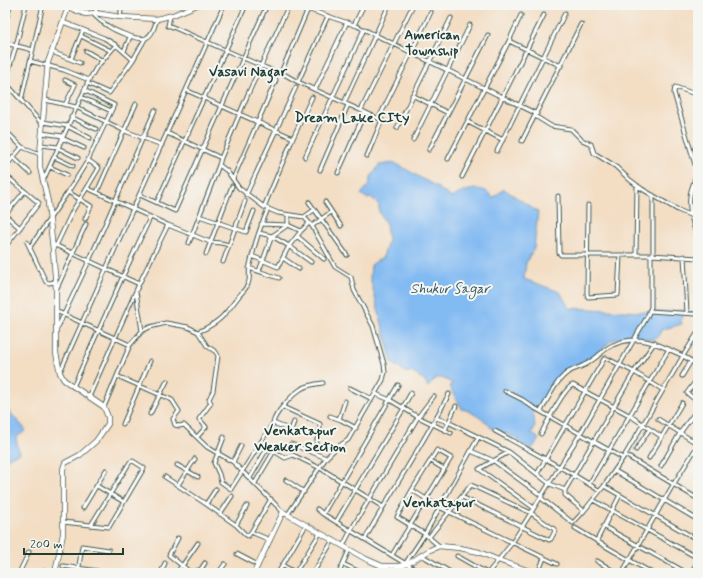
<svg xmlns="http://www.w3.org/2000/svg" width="703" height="578" viewBox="0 0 703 578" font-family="Mynerve,sans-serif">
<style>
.water{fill:#82baf2;stroke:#507c93}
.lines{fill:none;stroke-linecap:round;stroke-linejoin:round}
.street-casing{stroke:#3f5549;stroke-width:5}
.secondary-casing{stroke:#3f5549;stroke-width:6}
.street{stroke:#fff;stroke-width:3}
.secondary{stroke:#fff;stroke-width:4.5}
.labels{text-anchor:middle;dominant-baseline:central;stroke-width:4;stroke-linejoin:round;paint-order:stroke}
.neighbourhood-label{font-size:14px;font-weight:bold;fill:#1f3d34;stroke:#f6f6f2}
.water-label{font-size:14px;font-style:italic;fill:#385c64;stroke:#f6f6f2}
</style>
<rect width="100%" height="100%" fill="#f6f6f2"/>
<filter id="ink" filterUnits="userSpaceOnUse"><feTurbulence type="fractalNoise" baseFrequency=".025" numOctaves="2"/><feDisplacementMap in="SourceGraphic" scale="8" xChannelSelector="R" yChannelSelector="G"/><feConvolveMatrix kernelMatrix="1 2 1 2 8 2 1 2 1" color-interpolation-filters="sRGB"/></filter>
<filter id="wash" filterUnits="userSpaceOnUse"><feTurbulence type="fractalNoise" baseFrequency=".012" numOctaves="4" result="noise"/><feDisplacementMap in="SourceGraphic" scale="16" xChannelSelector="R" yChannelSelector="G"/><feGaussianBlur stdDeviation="0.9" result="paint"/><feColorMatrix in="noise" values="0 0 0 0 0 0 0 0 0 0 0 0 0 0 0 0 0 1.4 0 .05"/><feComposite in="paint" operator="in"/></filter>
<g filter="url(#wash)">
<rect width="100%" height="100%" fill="#f3ddc3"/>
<path class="water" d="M395,163L435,186L452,198C461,192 474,186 486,191C488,192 491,196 493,198L504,189L538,212L534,248L526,263L524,279L560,292L569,308C608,309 647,315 685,310L683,313V317L681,320L682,324L661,330L659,336L653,340C639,336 623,336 610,341C604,349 595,356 586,360C577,365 569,367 561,374C550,385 547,400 533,411L535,426L532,433L539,439L532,449L521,444L514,437L495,430L490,427L488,423L469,411L462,409C459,401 453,396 450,387L452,383L442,378H436L428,387L423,379L413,373L405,372L392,363L370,278L371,265L383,257L388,241L386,224L379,212V205L371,197L368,199L361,194L369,185L371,177L379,165Z
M5,408H6L26,430L16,438L19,453L8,458L5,464Z"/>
</g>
<g filter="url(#ink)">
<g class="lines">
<g class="street-casing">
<path id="street" d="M98,5L95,13V16C99,20 103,23 108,26C115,31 138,41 146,38C153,35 155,25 157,19
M295,5L357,26L537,114
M308,9L282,70V73L298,82L382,120L367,156
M120,17L122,5
M63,22L104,38L116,45L133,60
M5,25L10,5
M168,25L271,70L276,80L233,179
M354,25L364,5
M168,26L170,16
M81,36L111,51
M509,41L521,15
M5,43L33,50
M86,51L103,61
M124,51L130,37
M52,52L80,63
M71,59L83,30
M30,61L64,70L89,80
M5,82L16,46L26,5
M5,82L43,125
M298,82L328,16
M87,83L109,93L133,60L145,39
M84,90L114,105L88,160L68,192L91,206L85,219
M186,90L293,138
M315,90L347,22
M412,95L448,113
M698,95L675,87L674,93L696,168C697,179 691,186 690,196C688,211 694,227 698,240
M81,97L111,111
M45,100L76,107L125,131L162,145
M21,101L43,5
M344,103L389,5
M65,105L75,85L65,80
M361,110L413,5
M535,116L551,126L571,129L582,140L591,144L594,153L615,166L630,180L642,189L678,210L692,216
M71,117L96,129
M379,118L431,12
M43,122L67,126L90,138
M468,122L503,140
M397,128L451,18
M42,133L63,136
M167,133L221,158L219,165L227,171L239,188L264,207L278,213L304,217L312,226L335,267L351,277L354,290L373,326L384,364L385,372L383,380L348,440L336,448L326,458L288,514
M10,135L22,147
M62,138L84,148
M413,140L470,25
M522,141L581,24
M41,145L58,147
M58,148L78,158
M429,150L488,35
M497,151L565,13
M13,157L30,173
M54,157L73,166
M305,157L364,29
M221,158L248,94L289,5
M448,159L509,41L561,66
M7,165L22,147L40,154
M50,167L67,175
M320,170L348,105
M338,173L365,112
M5,175L39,203L5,247
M462,177L544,15
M43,181L89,80L96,68L116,45
M87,188L99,168L88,160
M97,192L136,104
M140,195L175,211L267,5
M246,195L296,87
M653,195V255
M558,196L559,253L561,255H651
M157,202L246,5
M309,202L347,255
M325,202L341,226
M588,205L587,294L588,297L618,295L620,255
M264,207L293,138L312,97
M5,215L24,192
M5,215L20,228
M199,216L246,232L254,211
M304,217L314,210
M261,224L288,225L301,231
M168,225L210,242L221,243L229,245
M312,226L331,212
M259,233L272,236L289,246L301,231L309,223
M297,236L324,259
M27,242L46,282L49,283L55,282
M189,243L219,165
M55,245L139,284
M56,246L73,210L87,188L168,225L139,284L89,397
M30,247L68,192
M206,254L232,186
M636,255L637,185
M252,256L278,267L289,246L311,262
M684,256L687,313
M283,258L299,269
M223,262L245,201
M249,268L279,278
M259,271L272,236L288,225V215
M57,288L86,224
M136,292L142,331
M56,311L130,345
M649,311L696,314L698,312
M57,329L89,261L155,110
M198,332C220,322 225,315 239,296C242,292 246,289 248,284C251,278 248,272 250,265C254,246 260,227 268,209
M655,342L634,372L574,475L600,491L604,486L698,540
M60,372L224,5
M117,376L172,400L179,411L173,419L175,425L179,426L184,425L207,447L233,462L283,512
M682,376L691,361
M698,378L687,393L698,402
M73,387L123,276L150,218
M350,388L372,399
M505,391L523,400L531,406L623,458
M376,394L390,400L418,417L451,433
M104,407L130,345L142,331L150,327L166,323L188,327L198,332L207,346L216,352L218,356L213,391L209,399L211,403L199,419L206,427L197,437
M283,407L320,424V427L314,453L326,458
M403,407L411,393
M541,411C548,399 555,382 567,373C572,369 584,367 591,361C599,356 605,348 613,345C640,333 660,345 683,356L698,332
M150,414L167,381
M330,416L341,420L356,428
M436,418L448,422L509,452L479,469L534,508
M339,419L345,401
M658,419L698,444
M273,423L291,430L294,422
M123,424L150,361
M445,430L456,406
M495,431L574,475L565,490V495L584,511L600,491
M541,434C546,424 565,387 573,385L629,415L662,437
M224,437L214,463L219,474L221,482L231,489L273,423C275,413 292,395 301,389C308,385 315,384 323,383
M692,440L698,432
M291,444L314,453
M636,450L649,430
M471,451L494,461L542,496
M509,452L550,484L565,490
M625,455L698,499
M649,458L682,403
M431,461L444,469
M233,462L241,446
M177,465L198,477
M661,466L680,433L698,408
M615,471L698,520
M537,474L604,359L606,358L634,372L663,390
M165,477L206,504
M250,478L265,452L269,448L285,458L293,455L320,468L383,507
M286,480L304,492
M255,483L274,451
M589,484L669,349
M178,485L195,459
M97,486L124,502
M604,486L625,455L683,356L698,365
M216,489L206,504L236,525L246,535L248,536L251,532
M412,490L397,517L425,534L439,546
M620,495L597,540L598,542L652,573
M541,498L573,523L584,511
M593,500L698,558
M83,508L106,470
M317,509L323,514L421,573
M220,514L232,496
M323,514L398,385
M63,522L109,527L144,468L133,461L130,462L91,525
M336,522L404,408
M236,525L247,506
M603,526L687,573
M575,528L597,541
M429,537L471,485L531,513L554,529L555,531L551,539L549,540L462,497
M178,538L169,555L191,573
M365,539C392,490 423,444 449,394
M270,540L251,532L271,499
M343,546L351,530L418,417L434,396
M237,554L258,565
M392,555L451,458L437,450L412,490L439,507L557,564
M421,555L452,573
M457,556L487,573
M597,561L617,573
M343,564L360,572
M282,565L296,573
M63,566L98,571L101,573
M182,566L198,543
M19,573L29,552
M43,573L44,571
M78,573L82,546L109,550
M161,573L165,563
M178,573L180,568
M195,573L196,571L201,569L205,563
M218,573L225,564
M278,573L306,525
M295,573L320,533
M313,573L333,540
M339,573L349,550
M379,573L382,566
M399,573L425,534L478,438
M488,573L512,543L534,508L580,434L647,317L651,307V255L698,258
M538,573L544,558
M622,573L673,485L698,445
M691,573L698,561"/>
</g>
<g class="secondary-casing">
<path id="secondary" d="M46,5L68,7L85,14L95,13L120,17L157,19L173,15L197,5
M55,573L63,534V469L65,463L80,455L96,441L108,424V417L104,407L64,380L60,373L56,353V289L53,250L48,202L40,167V154L48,62L69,5
M254,573L283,512L366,559L382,566H398L405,565L411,562L430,550L439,546L460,548L479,552L498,560L535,573"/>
</g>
<use href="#street" class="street"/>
<use href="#secondary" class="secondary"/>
</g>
</g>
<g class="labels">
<g class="neighbourhood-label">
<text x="432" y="35">American<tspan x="432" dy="16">Township</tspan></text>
<text x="248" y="72">Vasavi Nagar</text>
<text x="352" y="118">Dream Lake CIty</text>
<text x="300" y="431">Venkatapur<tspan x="300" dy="16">Weaker Section</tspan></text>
<text x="439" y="503">Venkatapur</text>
</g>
<g class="water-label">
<text x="450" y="289">Shukur Sagar</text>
</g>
</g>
<rect width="703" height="578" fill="none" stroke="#f6f6f2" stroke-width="20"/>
<path d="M24 548v6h99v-6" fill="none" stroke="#1f3d34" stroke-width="2"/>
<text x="30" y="548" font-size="12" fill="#1f3d34" stroke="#f6f6f2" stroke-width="3" paint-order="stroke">200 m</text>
</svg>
